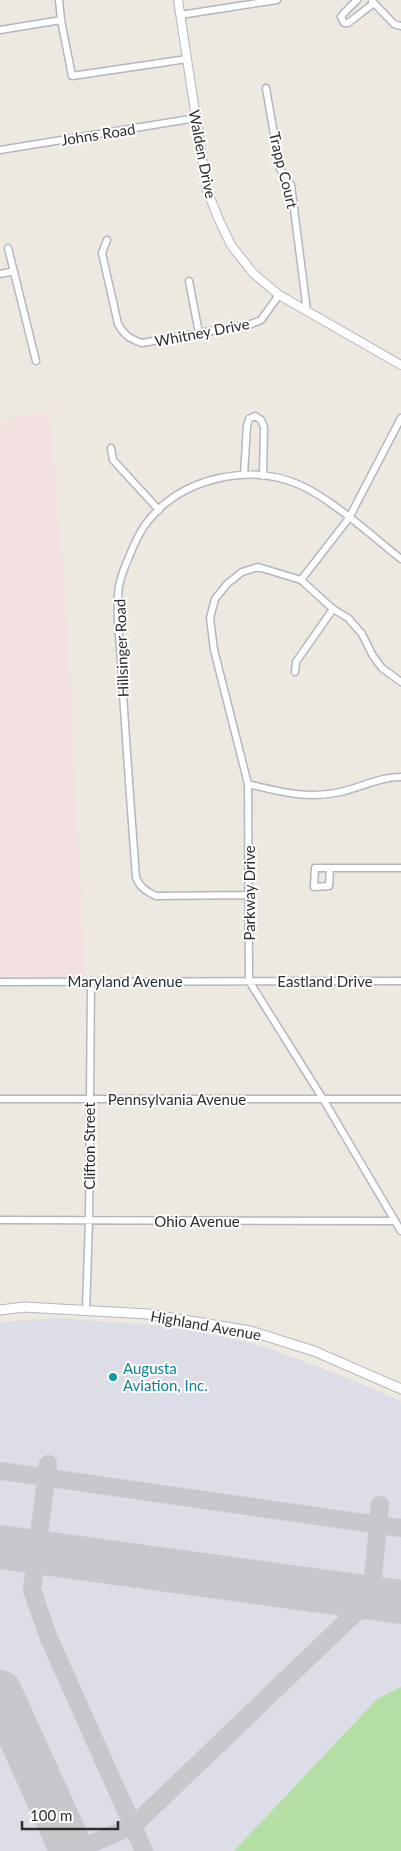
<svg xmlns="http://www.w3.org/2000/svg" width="401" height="1851" viewBox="0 0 401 1851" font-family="Lato,sans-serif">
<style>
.medical{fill:#f3e0e0}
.airport{fill:#dcdde6}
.green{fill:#b3dfa3}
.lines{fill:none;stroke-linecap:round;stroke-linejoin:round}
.taxiway{stroke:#c8c7cc;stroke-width:18}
.runway{stroke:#c8c7cc;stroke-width:44}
.minor-casing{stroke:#b4b6bf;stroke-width:9}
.tertiary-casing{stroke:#b4b6bf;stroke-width:10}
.secondary-casing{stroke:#b4b6bf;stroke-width:11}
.minor{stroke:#fff;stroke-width:6}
.tertiary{stroke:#fff;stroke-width:8}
.secondary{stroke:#fff;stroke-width:9}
.culture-dot{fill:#0f9aa8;stroke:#fff;stroke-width:2}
.labels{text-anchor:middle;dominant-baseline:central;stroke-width:4;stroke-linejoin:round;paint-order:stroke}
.street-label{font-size:15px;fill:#2d2d2d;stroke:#fff}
.culture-label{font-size:15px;fill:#0d838f;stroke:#fff;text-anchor:start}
</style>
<rect width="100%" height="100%" fill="#ede9e1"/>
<path class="medical" d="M49,412L65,587L85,975L72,977H0V417L1,420Z"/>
<path class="airport" d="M56,1318L176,1327L259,1345L347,1378L401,1401V1687L377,1699L234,1851H0V1322Z"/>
<path class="green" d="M401,1687V1851H234L377,1699Z"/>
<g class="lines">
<path class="taxiway" d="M48,1464L32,1590L48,1636L144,1851
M0,1471L401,1528
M74,1851L133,1826L371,1598L380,1505"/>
<path class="runway" d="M0,1547L401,1602
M0,1692L72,1851"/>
<g class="minor-casing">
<path id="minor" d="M59,0L61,20L72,76L187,59
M357,0L343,14L341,17L344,23H348L352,20L374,3
M372,1L394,24L401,26
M180,15L277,0
M0,30L61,20
M266,88L280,169L291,185L307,311
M0,150L196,118
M107,240L102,253L118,324C124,335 130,339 142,343L251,324L261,320L279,295
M8,248L36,361
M0,274L14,271
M189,281L199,333
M111,448L113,460L159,510
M244,475L247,426L249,419L255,416L261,420L264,427L263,476
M301,580L349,518L401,418
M295,672L296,662L333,609
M401,682L382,668L373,656L362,634L348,618L333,609L301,580L258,567L242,572L227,584L215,599L210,618L214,650L248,784L249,981L323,1099L401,1231
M248,784C280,792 311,800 344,791C364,786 380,777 401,777
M330,868L329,886L314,887L315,868H401
M248,895L156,896C146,891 140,888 136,877C131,810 126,744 122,677C121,650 115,612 119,586C121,576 125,566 129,557C134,544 140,531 148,521C183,477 250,463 300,485C333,500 372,536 401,559
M0,982L401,981
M0,1099H401
M0,1220L395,1221
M86,1310L89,1221L91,981"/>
</g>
<g class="tertiary-casing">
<path id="tertiary" d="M178,0L207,190L219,220L231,245L253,273L279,295L401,365"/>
</g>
<g class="secondary-casing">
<path id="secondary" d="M0,1310L24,1307L148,1314L250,1331L314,1351L401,1389"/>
</g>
<use href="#minor" class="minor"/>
<use href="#tertiary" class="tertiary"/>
<use href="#secondary" class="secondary"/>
</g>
<circle class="culture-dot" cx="113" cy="1377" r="5"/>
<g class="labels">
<g class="street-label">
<text transform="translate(98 134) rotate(-9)">Johns Road</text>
<text transform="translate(203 154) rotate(79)">Walden Drive</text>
<text transform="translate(284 170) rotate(76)">Trapp Court</text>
<text transform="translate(202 332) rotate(-11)">Whitney Drive</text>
<text transform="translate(121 648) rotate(-92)">Hillsinger Road</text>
<text transform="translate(249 893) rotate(-90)">Parkway Drive</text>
<text x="125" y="981">Maryland Avenue</text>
<text x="325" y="981">Eastland Drive</text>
<text x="177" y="1099">Pennsylvania Avenue</text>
<text transform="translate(89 1146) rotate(-90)">Clifton Street</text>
<text x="197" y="1221">Ohio Avenue</text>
<text transform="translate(206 1325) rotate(10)">Highland Avenue</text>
</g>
<g class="culture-label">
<text x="123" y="1368">Augusta<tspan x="123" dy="17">Aviation, Inc.</tspan></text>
</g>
</g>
<path d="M22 1821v8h96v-8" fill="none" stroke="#2d2d2d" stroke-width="2.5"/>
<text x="30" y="1821" font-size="15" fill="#2d2d2d" stroke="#ffffff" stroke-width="4" paint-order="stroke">100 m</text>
</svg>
